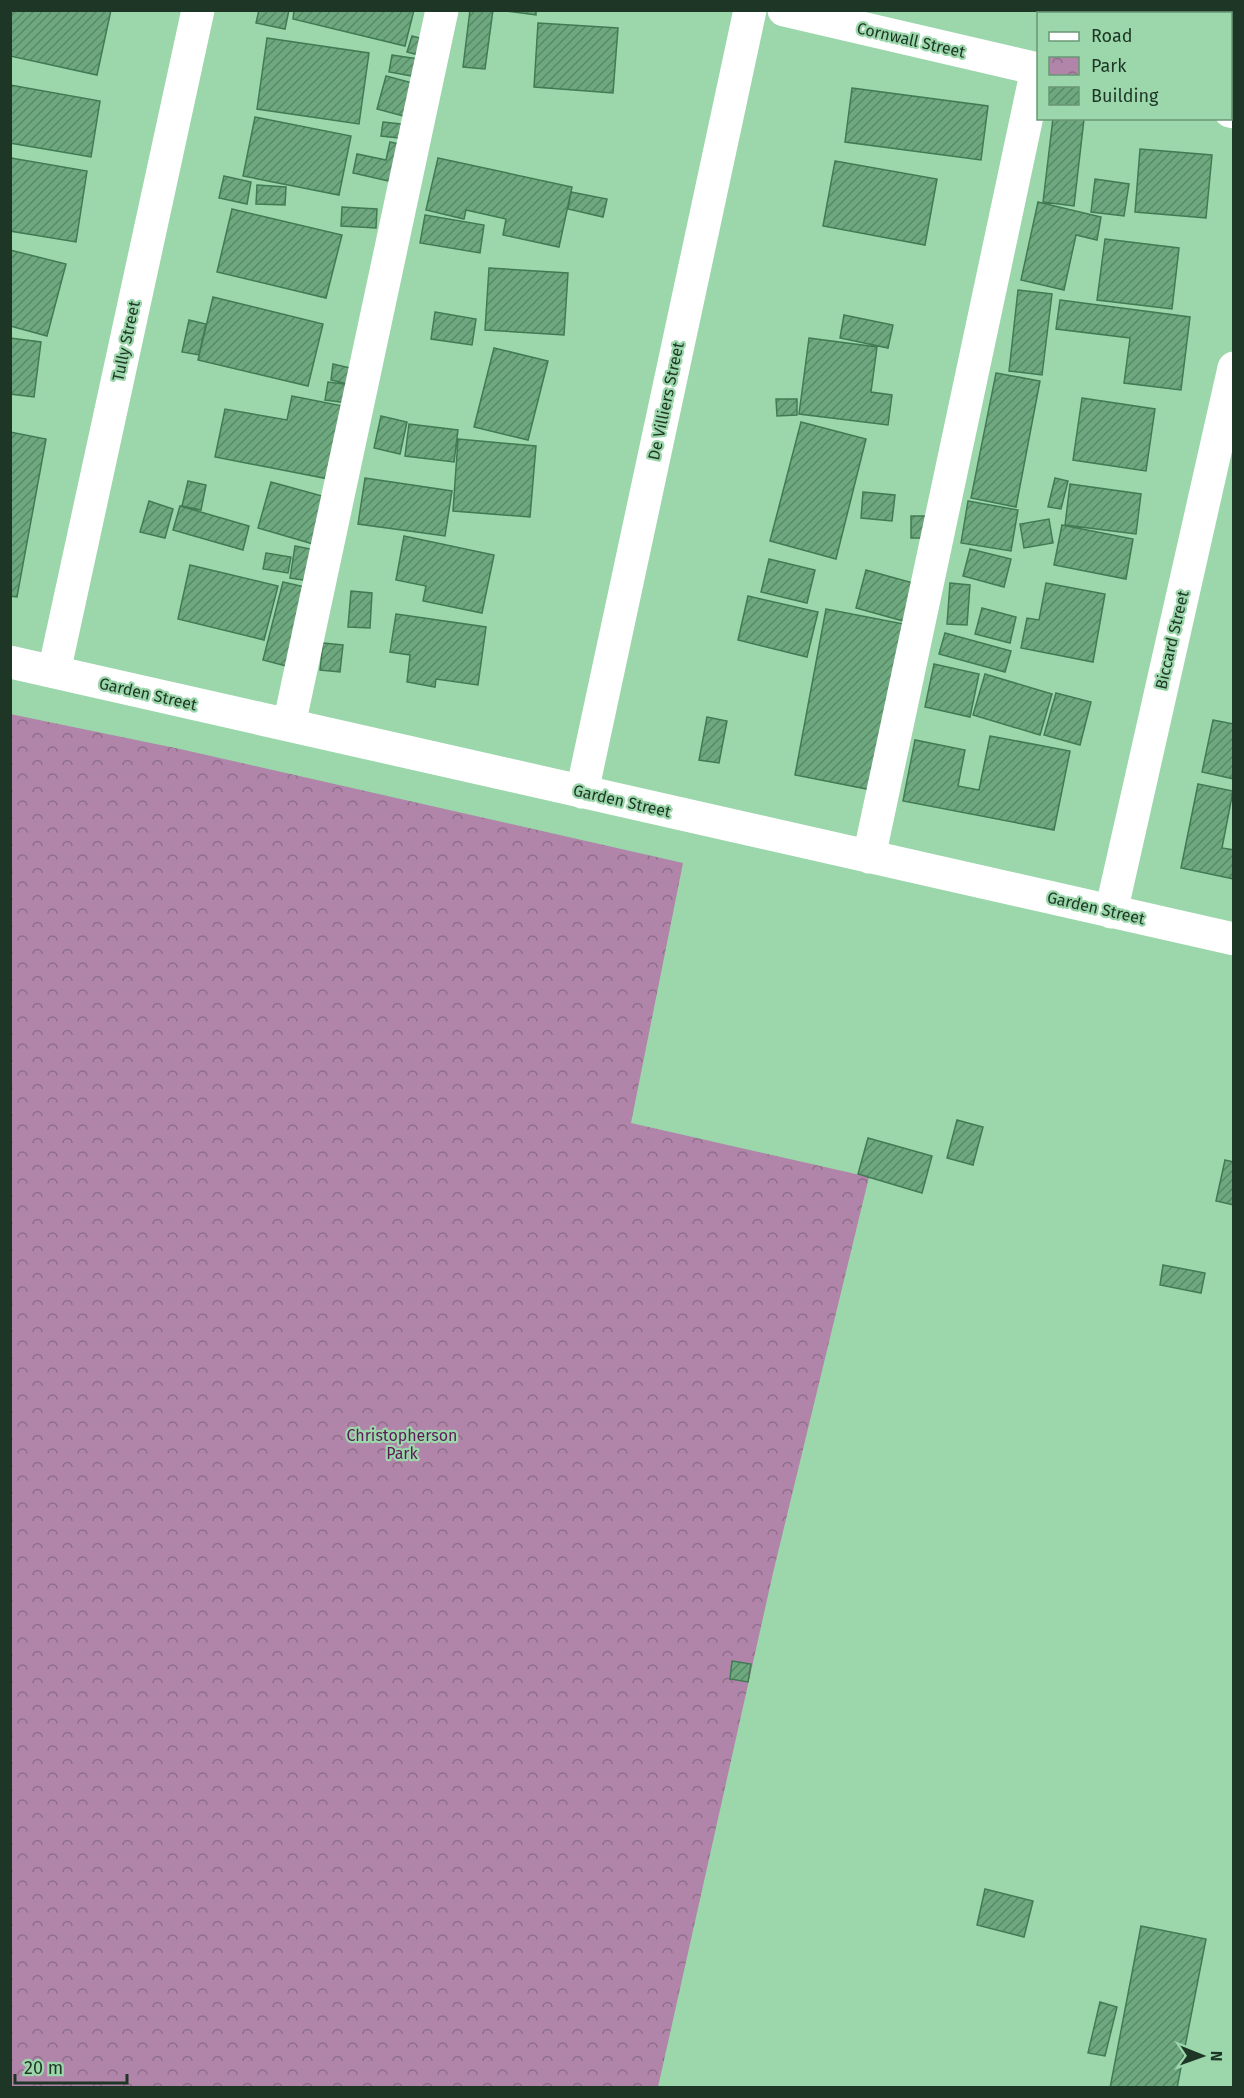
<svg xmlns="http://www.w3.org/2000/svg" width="1244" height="2098" viewBox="0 0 1244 2098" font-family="'Fira Sans',sans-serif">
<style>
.park{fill:url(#park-crowns)}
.building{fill:url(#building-hatch);stroke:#417b53;stroke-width:1.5}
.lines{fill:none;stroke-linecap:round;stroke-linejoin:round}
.minor{stroke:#fff;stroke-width:33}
.labels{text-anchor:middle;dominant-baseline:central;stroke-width:4.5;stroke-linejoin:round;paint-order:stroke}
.street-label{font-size:16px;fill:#1e3625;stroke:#9bd7ab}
.park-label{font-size:16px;fill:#5e1857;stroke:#9bd7ab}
</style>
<defs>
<pattern id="park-crowns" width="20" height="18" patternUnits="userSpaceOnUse" patternTransform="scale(1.5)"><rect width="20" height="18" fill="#b085a9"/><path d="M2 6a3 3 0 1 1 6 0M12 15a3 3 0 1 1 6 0" fill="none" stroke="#8f6e89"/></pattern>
<pattern id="building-hatch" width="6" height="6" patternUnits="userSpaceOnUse" patternTransform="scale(1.5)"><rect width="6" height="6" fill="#6da87e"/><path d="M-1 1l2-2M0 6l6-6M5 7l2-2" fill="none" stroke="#598a67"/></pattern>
</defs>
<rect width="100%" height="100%" fill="#9bd7ab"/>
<path class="park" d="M10,714L180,749L683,863L631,1123L869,1177L773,1573L658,2087H11Z"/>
<path class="building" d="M10,10H111L97,75L10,56Z
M10,10H111L97,75L10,56Z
M10,10H111L97,75L10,56Z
M10,10H111L97,75L10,56Z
M259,10H289L285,29L256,23Z
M259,10H289L285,29L256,23Z
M259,10H289L285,29L256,23Z
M259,10H289L285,29L256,23Z
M294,10H414L405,46L293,19Z
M294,10H414L405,46L293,19Z
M294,10H414L405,46L293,19Z
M294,10H414L405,46L293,19Z
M470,10H493L485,69L463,67Z
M470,10H493L485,69L463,67Z
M470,10H493L485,69L463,67Z
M470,10H493L485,69L463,67Z
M498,10H536V15Z
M498,10H536V15Z
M498,10H536V15Z
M498,10H536V15Z
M1120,10H1175V14H1119Z
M1120,10H1175V14H1119Z
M1120,10H1175V14H1119Z
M1120,10H1175V14H1119Z
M1200,10H1234V34L1230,33V14H1199Z
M1200,10H1234V34L1230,33V14H1199Z
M1200,10H1234V34L1230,33V14H1199Z
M1200,10H1234V34L1230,33V14H1199Z
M538,23L618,28L613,93L534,87Z
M538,23L618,28L613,93L534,87Z
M538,23L618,28L613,93L534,87Z
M538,23L618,28L613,93L534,87Z
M412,36L431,41L426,57L407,52Z
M412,36L431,41L426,57L407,52Z
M412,36L431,41L426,57L407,52Z
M412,36L431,41L426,57L407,52Z
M267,38L369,53L359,124L257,109Z
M267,38L369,53L359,124L257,109Z
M267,38L369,53L359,124L257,109Z
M267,38L369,53L359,124L257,109Z
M392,55L425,60L423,78L389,72Z
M392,55L425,60L423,78L389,72Z
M392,55L425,60L423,78L389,72Z
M392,55L425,60L423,78L389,72Z
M386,76L420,85L411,118L377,109Z
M386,76L420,85L411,118L377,109Z
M386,76L420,85L411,118L377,109Z
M386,76L420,85L411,118L377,109Z
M10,85L100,101L91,157L10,143Z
M10,85L100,101L91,157L10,143Z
M10,85L100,101L91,157L10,143Z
M10,85L100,101L91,157L10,143Z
M852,88L988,106L981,160L845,142Z
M852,88L988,106L981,160L845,142Z
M852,88L988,106L981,160L845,142Z
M852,88L988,106L981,160L845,142Z
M255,117L351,136L339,195L243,176Z
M255,117L351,136L339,195L243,176Z
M255,117L351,136L339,195L243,176Z
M255,117L351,136L339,195L243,176Z
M1053,118L1084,119L1074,206L1043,202Z
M1053,118L1084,119L1074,206L1043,202Z
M1053,118L1084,119L1074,206L1043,202Z
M1053,118L1084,119L1074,206L1043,202Z
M383,122L410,125L408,139L381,136Z
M383,122L410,125L408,139L381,136Z
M383,122L410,125L408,139L381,136Z
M383,122L410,125L408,139L381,136Z
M390,142L410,146L402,184L353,173L357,154L386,160Z
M390,142L410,146L402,184L353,173L357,154L386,160Z
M390,142L410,146L402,184L353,173L357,154L386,160Z
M390,142L410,146L402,184L353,173L357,154L386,160Z
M1140,149L1212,155L1206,218L1135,212Z
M1140,149L1212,155L1206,218L1135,212Z
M1140,149L1212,155L1206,218L1135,212Z
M1140,149L1212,155L1206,218L1135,212Z
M11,158L87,171L76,242L10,231Z
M11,158L87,171L76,242L10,231Z
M11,158L87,171L76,242L10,231Z
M11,158L87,171L76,242L10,231Z
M438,158L572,187L559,247L503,235L506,219L466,210L464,219L426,210Z
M438,158L572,187L559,247L503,235L506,219L466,210L464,219L426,210Z
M438,158L572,187L559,247L503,235L506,219L466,210L464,219L426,210Z
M438,158L572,187L559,247L503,235L506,219L466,210L464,219L426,210Z
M835,161L937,179L925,245L823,226Z
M835,161L937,179L925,245L823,226Z
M835,161L937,179L925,245L823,226Z
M835,161L937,179L925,245L823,226Z
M224,176L251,182L247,204L219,198Z
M224,176L251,182L247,204L219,198Z
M224,176L251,182L247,204L219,198Z
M224,176L251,182L247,204L219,198Z
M1095,179L1129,184L1124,216L1091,212Z
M1095,179L1129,184L1124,216L1091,212Z
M1095,179L1129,184L1124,216L1091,212Z
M1095,179L1129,184L1124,216L1091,212Z
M257,185L286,187L285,205L256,204Z
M257,185L286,187L285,205L256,204Z
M257,185L286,187L285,205L256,204Z
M257,185L286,187L285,205L256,204Z
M571,192L607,199L603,217L568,209Z
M571,192L607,199L603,217L568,209Z
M571,192L607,199L603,217L568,209Z
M571,192L607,199L603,217L568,209Z
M1038,202L1101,217L1097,240L1076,235L1064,290L1021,280Z
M1038,202L1101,217L1097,240L1076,235L1064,290L1021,280Z
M1038,202L1101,217L1097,240L1076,235L1064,290L1021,280Z
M1038,202L1101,217L1097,240L1076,235L1064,290L1021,280Z
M342,207L377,209L376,228L341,226Z
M342,207L377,209L376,228L341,226Z
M342,207L377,209L376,228L341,226Z
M342,207L377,209L376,228L341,226Z
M232,209L342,235L326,298L217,272Z
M232,209L342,235L326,298L217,272Z
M232,209L342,235L326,298L217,272Z
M232,209L342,235L326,298L217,272Z
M425,215L484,225L480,253L420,243Z
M425,215L484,225L480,253L420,243Z
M425,215L484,225L480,253L420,243Z
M425,215L484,225L480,253L420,243Z
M1105,239L1179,248L1172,309L1097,300Z
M1105,239L1179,248L1172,309L1097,300Z
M1105,239L1179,248L1172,309L1097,300Z
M1105,239L1179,248L1172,309L1097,300Z
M10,250L66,264L47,336L10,326Z
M10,250L66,264L47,336L10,326Z
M10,250L66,264L47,336L10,326Z
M10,250L66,264L47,336L10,326Z
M489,268L568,273L564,335L485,330Z
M489,268L568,273L564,335L485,330Z
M489,268L568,273L564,335L485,330Z
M489,268L568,273L564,335L485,330Z
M1018,290L1052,294L1042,375L1009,371Z
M1018,290L1052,294L1042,375L1009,371Z
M1018,290L1052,294L1042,375L1009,371Z
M1018,290L1052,294L1042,375L1009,371Z
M213,297L323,324L308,386L198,360Z
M213,297L323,324L308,386L198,360Z
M213,297L323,324L308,386L198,360Z
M213,297L323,324L308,386L198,360Z
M1060,300L1190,317L1181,390L1124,383L1130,338L1056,329Z
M1060,300L1190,317L1181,390L1124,383L1130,338L1056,329Z
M1060,300L1190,317L1181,390L1124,383L1130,338L1056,329Z
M1060,300L1190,317L1181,390L1124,383L1130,338L1056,329Z
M435,312L476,319L472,345L431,339Z
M435,312L476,319L472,345L431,339Z
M435,312L476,319L472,345L431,339Z
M435,312L476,319L472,345L431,339Z
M844,315L893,325L888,348L840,338Z
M844,315L893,325L888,348L840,338Z
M844,315L893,325L888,348L840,338Z
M844,315L893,325L888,348L840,338Z
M189,320L206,324L199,355L182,352Z
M189,320L206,324L199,355L182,352Z
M189,320L206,324L199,355L182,352Z
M189,320L206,324L199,355L182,352Z
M10,338L41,342L34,397L10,394Z
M10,338L41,342L34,397L10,394Z
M10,338L41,342L34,397L10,394Z
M10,338L41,342L34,397L10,394Z
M809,338L877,347L871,392L892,395L888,425L799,414Z
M809,338L877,347L871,392L892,395L888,425L799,414Z
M809,338L877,347L871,392L892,395L888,425L799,414Z
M809,338L877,347L871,392L892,395L888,425L799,414Z
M494,348L548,361L528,440L474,427Z
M494,348L548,361L528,440L474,427Z
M494,348L548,361L528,440L474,427Z
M494,348L548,361L528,440L474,427Z
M333,364L359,370L356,386L331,380Z
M333,364L359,370L356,386L331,380Z
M333,364L359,370L356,386L331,380Z
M333,364L359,370L356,386L331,380Z
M996,373L1040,381L1016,507L971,498Z
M996,373L1040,381L1016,507L971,498Z
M996,373L1040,381L1016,507L971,498Z
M996,373L1040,381L1016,507L971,498Z
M328,382L359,386L356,404L325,400Z
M328,382L359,386L356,404L325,400Z
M328,382L359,386L356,404L325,400Z
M328,382L359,386L356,404L325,400Z
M292,396L353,408L339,481L215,457L225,409L287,420Z
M292,396L353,408L339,481L215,457L225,409L287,420Z
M292,396L353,408L339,481L215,457L225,409L287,420Z
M292,396L353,408L339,481L215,457L225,409L287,420Z
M1082,398L1155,409L1146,471L1073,460Z
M1082,398L1155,409L1146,471L1073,460Z
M1082,398L1155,409L1146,471L1073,460Z
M1082,398L1155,409L1146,471L1073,460Z
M776,399H797V415L777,416Z
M776,399H797V415L777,416Z
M776,399H797V415L777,416Z
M776,399H797V415L777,416Z
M381,416L407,422L400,454L374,448Z
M381,416L407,422L400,454L374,448Z
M381,416L407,422L400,454L374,448Z
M381,416L407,422L400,454L374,448Z
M801,422L866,439L836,559L770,541Z
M801,422L866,439L836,559L770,541Z
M801,422L866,439L836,559L770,541Z
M801,422L866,439L836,559L770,541Z
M409,424L458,430L454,462L405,456Z
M409,424L458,430L454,462L405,456Z
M409,424L458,430L454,462L405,456Z
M409,424L458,430L454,462L405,456Z
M10,432L46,439L17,597L10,596Z
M10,432L46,439L17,597L10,596Z
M10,432L46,439L17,597L10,596Z
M10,432L46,439L17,597L10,596Z
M458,439L536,446L530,517L453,511Z
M458,439L536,446L530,517L453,511Z
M458,439L536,446L530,517L453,511Z
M458,439L536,446L530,517L453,511Z
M365,478L452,491L445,536L358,524Z
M365,478L452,491L445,536L358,524Z
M365,478L452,491L445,536L358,524Z
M365,478L452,491L445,536L358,524Z
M1055,478L1068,481L1061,509L1048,507Z
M1055,478L1068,481L1061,509L1048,507Z
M1055,478L1068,481L1061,509L1048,507Z
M1055,478L1068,481L1061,509L1048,507Z
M188,481L206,485L201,510L182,506Z
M188,481L206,485L201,510L182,506Z
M188,481L206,485L201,510L182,506Z
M188,481L206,485L201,510L182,506Z
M271,482L333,499L320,546L258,528Z
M271,482L333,499L320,546L258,528Z
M271,482L333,499L320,546L258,528Z
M271,482L333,499L320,546L258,528Z
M1070,484L1141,494L1136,534L1065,525Z
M1070,484L1141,494L1136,534L1065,525Z
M1070,484L1141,494L1136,534L1065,525Z
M1070,484L1141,494L1136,534L1065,525Z
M863,492L895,495L892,521L861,518Z
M863,492L895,495L892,521L861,518Z
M863,492L895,495L892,521L861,518Z
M863,492L895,495L892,521L861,518Z
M149,501L173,509L165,538L140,532Z
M149,501L173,509L165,538L140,532Z
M149,501L173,509L165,538L140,532Z
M149,501L173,509L165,538L140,532Z
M968,501L1018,510L1011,551L961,543Z
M968,501L1018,510L1011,551L961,543Z
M968,501L1018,510L1011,551L961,543Z
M968,501L1018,510L1011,551L961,543Z
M180,506L249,526L243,550L173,530Z
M180,506L249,526L243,550L173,530Z
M180,506L249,526L243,550L173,530Z
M180,506L249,526L243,550L173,530Z
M911,516H930L931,538H911Z
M911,516H930L931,538H911Z
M911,516H930L931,538H911Z
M911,516H930L931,538H911Z
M1049,519L1053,543L1024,548L1020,524Z
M1049,519L1053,543L1024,548L1020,524Z
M1049,519L1053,543L1024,548L1020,524Z
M1049,519L1053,543L1024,548L1020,524Z
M1062,525L1133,539L1126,579L1054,565Z
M1062,525L1133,539L1126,579L1054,565Z
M1062,525L1133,539L1126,579L1054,565Z
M1062,525L1133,539L1126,579L1054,565Z
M404,536L494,555L482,613L423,601L426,586L396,580Z
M404,536L494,555L482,613L423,601L426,586L396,580Z
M404,536L494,555L482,613L423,601L426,586L396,580Z
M404,536L494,555L482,613L423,601L426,586L396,580Z
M295,546L321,551L316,582L290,578Z
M295,546L321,551L316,582L290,578Z
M295,546L321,551L316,582L290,578Z
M295,546L321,551L316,582L290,578Z
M970,549L1011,559L1004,587L963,576Z
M970,549L1011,559L1004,587L963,576Z
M970,549L1011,559L1004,587L963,576Z
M970,549L1011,559L1004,587L963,576Z
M266,553L291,557L288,573L263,569Z
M266,553L291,557L288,573L263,569Z
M266,553L291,557L288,573L263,569Z
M266,553L291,557L288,573L263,569Z
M769,559L815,570L807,603L761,592Z
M769,559L815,570L807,603L761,592Z
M769,559L815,570L807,603L761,592Z
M769,559L815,570L807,603L761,592Z
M190,565L278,586L264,640L178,619Z
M190,565L278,586L264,640L178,619Z
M190,565L278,586L264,640L178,619Z
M190,565L278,586L264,640L178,619Z
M866,570L924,586L914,624L856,608Z
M866,570L924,586L914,624L856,608Z
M866,570L924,586L914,624L856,608Z
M866,570L924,586L914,624L856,608Z
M283,582L314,589L294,668L263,660Z
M283,582L314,589L294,668L263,660Z
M283,582L314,589L294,668L263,660Z
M283,582L314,589L294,668L263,660Z
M950,583L970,585L967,625L947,624Z
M950,583L970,585L967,625L947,624Z
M950,583L970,585L967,625L947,624Z
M950,583L970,585L967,625L947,624Z
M1046,583L1105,594L1093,662L1021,648L1027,618L1039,620Z
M1046,583L1105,594L1093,662L1021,648L1027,618L1039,620Z
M1046,583L1105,594L1093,662L1021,648L1027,618L1039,620Z
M1046,583L1105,594L1093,662L1021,648L1027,618L1039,620Z
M351,591L372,593L370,628L348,627Z
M351,591L372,593L370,628L348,627Z
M351,591L372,593L370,628L348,627Z
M351,591L372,593L370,628L348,627Z
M748,596L818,612L807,657L738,640Z
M748,596L818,612L807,657L738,640Z
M748,596L818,612L807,657L738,640Z
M748,596L818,612L807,657L738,640Z
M982,608L1016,617L1010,643L975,634Z
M982,608L1016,617L1010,643L975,634Z
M982,608L1016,617L1010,643L975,634Z
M982,608L1016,617L1010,643L975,634Z
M826,609L909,625L877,791L795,775Z
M826,609L909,625L877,791L795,775Z
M396,614L486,627L478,685L436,679L435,687L407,682L410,655L390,652Z
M396,614L486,627L478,685L436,679L435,687L407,682L410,655L390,652Z
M945,633L1011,651L1005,672L939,654Z
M945,633L1011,651L1005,672L939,654Z
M323,643L343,645L340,672L320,670Z
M323,643L343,645L340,672L320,670Z
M934,664L979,674L970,717L925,707Z
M934,664L979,674L970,717L925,707Z
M985,674L1052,694L1040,735L973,715Z
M985,674L1052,694L1040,735L973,715Z
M1056,693L1091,702L1080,745L1044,735Z
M1056,693L1091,702L1080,745L1044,735Z
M707,717L727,721L719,763L699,760Z
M707,717L727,721L719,763L699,760Z
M1213,720L1234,724V779L1202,772Z
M1213,720L1234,724V779L1202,772Z
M990,736L1070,751L1054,830L903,801L915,740L965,750L958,786L979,790Z
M990,736L1070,751L1054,830L903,801L915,740L965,750L958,786L979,790Z
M1198,784L1233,791L1222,848L1234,850V879L1181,868Z
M1198,784L1233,791L1222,848L1234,850V879L1181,868Z
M957,1120L983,1127L973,1165L947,1158Z
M957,1120L983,1127L973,1165L947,1158Z
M868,1138L932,1156L922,1193L858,1174Z
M868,1138L932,1156L922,1193L858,1174Z
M1225,1160L1234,1162V1205L1216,1201Z
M1225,1160L1234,1162V1205L1216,1201Z
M1163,1265L1205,1273L1201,1293L1160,1285Z
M1163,1265L1205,1273L1201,1293L1160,1285Z
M732,1661L751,1664L748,1682L730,1679Z
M732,1661L751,1664L748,1682L730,1679Z
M985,1889L1033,1901L1024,1937L977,1925Z
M985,1889L1033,1901L1024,1937L977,1925Z
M1141,1926L1206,1939L1177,2088H1110Z
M1141,1926L1206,1939L1177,2088H1110Z
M1100,2002L1117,2007L1105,2056L1088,2053Z
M1100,2002L1117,2007L1105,2056L1088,2053Z"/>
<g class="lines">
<path class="minor" d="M784,10L1038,69
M1230,111L1234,112
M10,662L1234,939
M54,672L198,10
M289,725L442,10
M582,792L750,10
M869,857L1037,69
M1111,912L1234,368"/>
</g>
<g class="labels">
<g class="street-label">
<text transform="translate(911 40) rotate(13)">Cornwall Street</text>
<text transform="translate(126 341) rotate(-78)">Tully Street</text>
<text transform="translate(666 401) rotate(-78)">De Villiers Street</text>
<text transform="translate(1172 640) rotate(-77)">Biccard Street</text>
<text transform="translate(148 694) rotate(13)">Garden Street</text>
<text transform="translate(622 801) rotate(13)">Garden Street</text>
<text transform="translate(1096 908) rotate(13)">Garden Street</text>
</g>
<g class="park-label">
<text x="402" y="1435">Christopherson<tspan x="402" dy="18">Park</tspan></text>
</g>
</g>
<rect width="1244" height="2098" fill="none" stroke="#1e3625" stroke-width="24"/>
<rect x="1037" y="12" width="195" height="108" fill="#9bd7ab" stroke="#699775" stroke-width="1.5"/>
<rect x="1049" y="32" width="30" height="9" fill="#ffffff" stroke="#699775" stroke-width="1.5"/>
<text x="1091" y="42" font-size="18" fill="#1e3625">Road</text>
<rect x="1049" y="57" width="30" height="18" fill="url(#park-crowns)" stroke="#699775" stroke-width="1.5"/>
<text x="1091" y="72" font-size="18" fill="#1e3625">Park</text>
<rect x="1049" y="87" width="30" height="18" fill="url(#building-hatch)" stroke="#699775" stroke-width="1.5"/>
<text x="1091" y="102" font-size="18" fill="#1e3625">Building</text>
<g transform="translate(1202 2056) rotate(91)" stroke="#9bd7ab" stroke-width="4.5" paint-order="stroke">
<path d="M0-4.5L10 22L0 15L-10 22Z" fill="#1e3625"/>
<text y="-9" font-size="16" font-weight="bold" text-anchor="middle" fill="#1e3625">N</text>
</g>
<path d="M15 2074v9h112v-9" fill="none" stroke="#1e3625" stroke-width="3"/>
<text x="24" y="2074" font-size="18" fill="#1e3625" stroke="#9bd7ab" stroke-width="4.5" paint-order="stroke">20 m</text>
</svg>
